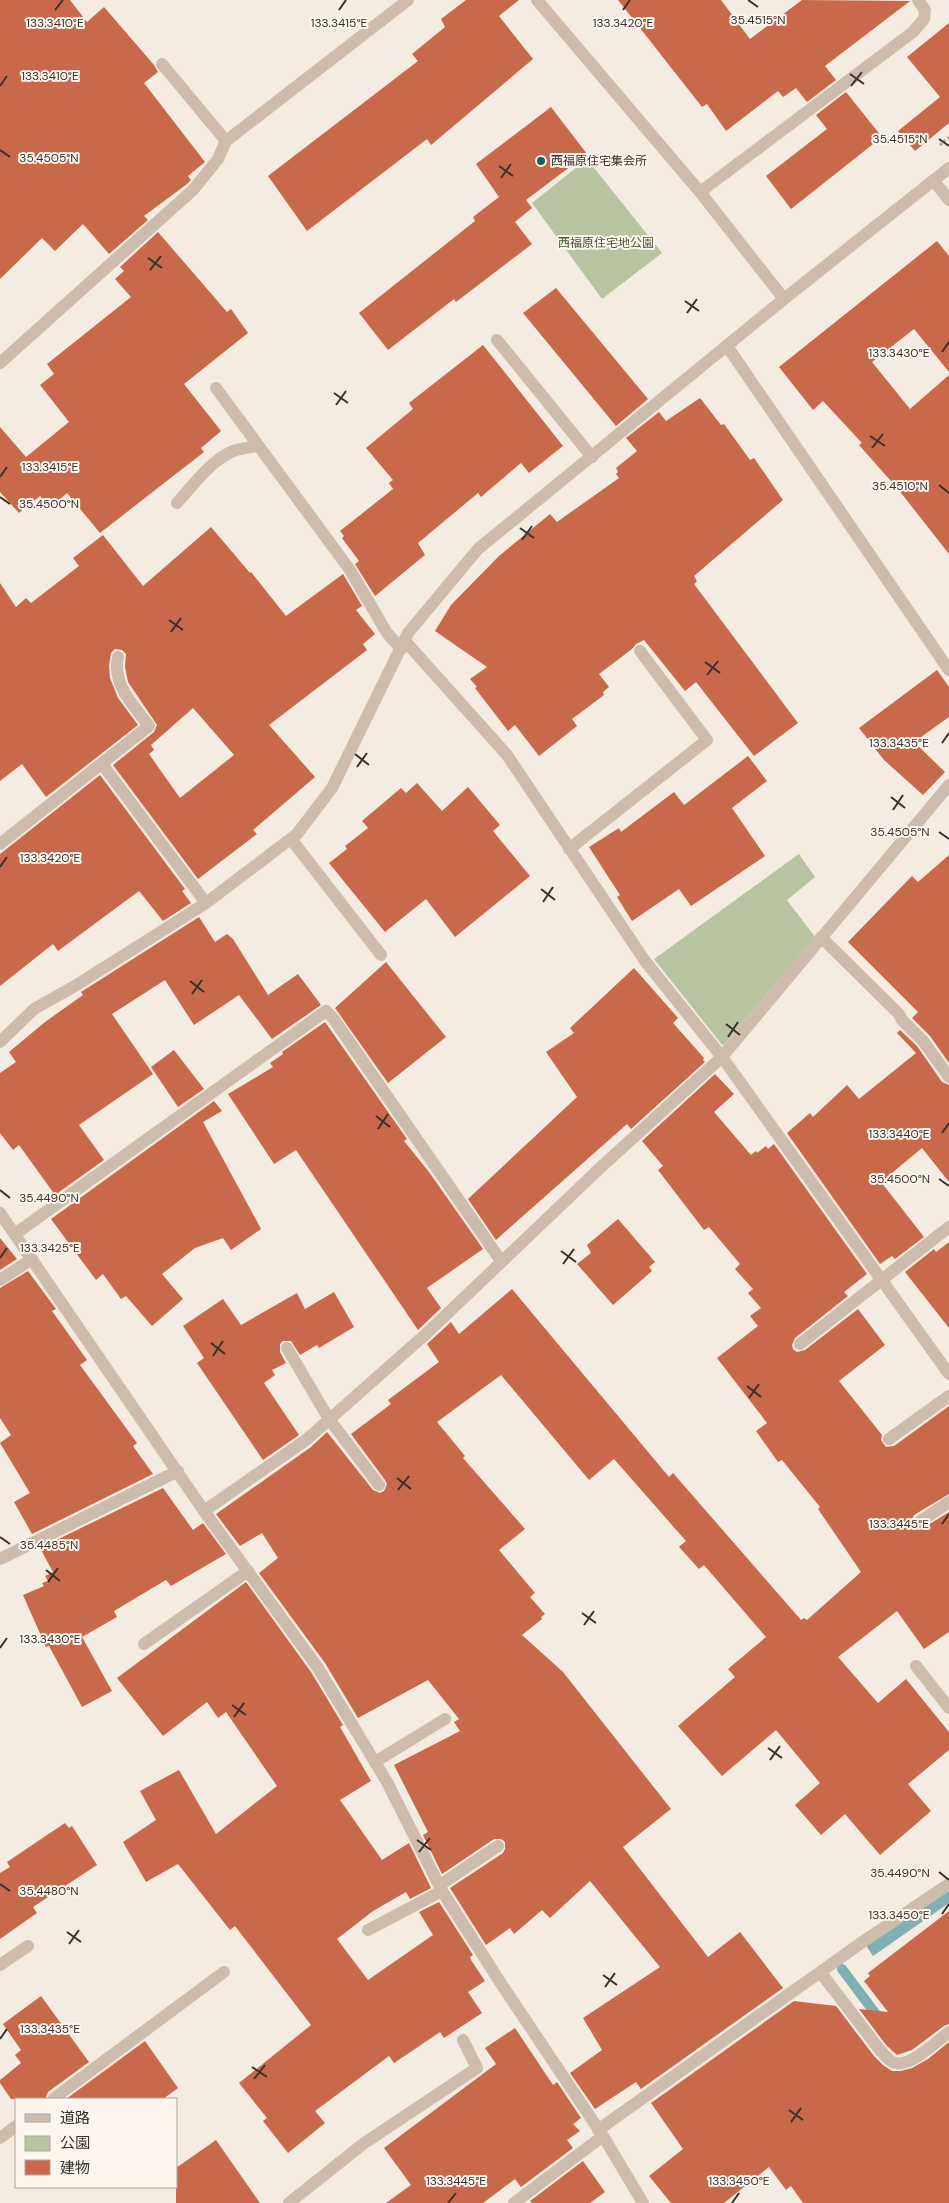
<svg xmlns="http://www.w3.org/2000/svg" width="949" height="2203" viewBox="0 0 949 2203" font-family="'DM Sans','Noto Sans JP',sans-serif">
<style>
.green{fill:#b8c4a0}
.water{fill:#7fb0b2}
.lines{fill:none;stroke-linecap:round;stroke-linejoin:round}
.stream{stroke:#7fb0b2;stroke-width:10}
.building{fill:#c8694b;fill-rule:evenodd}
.path{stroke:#b9a596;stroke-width:3;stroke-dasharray:2.5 2.5;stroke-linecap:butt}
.service{stroke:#cdbbac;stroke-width:12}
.minor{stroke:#cdbbac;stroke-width:12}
.ticks{fill:none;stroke:#3b302b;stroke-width:2}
.poi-dot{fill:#1f5a5e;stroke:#fbf5ee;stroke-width:2}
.labels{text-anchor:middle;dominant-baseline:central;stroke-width:4;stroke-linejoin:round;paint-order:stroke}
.poi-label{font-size:12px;fill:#3b302b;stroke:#fbf5ee;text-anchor:start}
.park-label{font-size:12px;fill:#4a5a2e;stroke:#fbf5ee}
.ticks-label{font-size:12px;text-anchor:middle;fill:#3b302b;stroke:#fbf5ee;stroke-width:4;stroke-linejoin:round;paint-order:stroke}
</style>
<rect width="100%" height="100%" fill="#f4ebe1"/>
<path class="green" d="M587,159L662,253L602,299L532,203Z
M799,854L815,877L787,900L815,937L723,1046L654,959Z"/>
<path class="water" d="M949,1888V1903L873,1956L865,1944Z"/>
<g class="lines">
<path class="stream" d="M842,1969L881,2021"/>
</g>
<path class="building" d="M0,0H70L87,22L104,7L154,65L158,72L144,83L205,162L188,176L191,180L187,184L144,216L148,220L109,254L83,224L55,251L42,238L0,279Z
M466,0H519L499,16L533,59L431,145L427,139L307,231L268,176L418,61L412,54L445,27L441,19Z
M618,0H721L750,39L802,0L910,1L825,66L836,80L807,102L796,88L783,97L778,91L726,131L707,104L702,107Z
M949,23V123L915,151L898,131L940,97L907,57Z
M846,92L882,137L791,209L766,176L827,129L816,115Z
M551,107L587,154L526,200L532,208L515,222L532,244L456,302L454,299L388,350L359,313L475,221L473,217L499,197L476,164Z
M158,232L227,312L231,309L248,333L184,384L221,431L201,448L204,452L100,533L67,493L50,508L40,496L19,513L0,492V427L26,457L69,422L40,385L54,374L47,364L131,297L115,279L124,271L120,267Z
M937,241L949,256V372L914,329L872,362L910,409L949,375V554L898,489L859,445L862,443L823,401L813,410L779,367Z
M556,288L648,399L616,426L523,313Z
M483,345L563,446L529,473L521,463L481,497L478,493L418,543L425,555L375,596L355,564L359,561L342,538L344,536L340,531L393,489L389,483L393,480L366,448L413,409L409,403Z
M700,398L721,425L724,424L750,460L754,458L783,500L694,576L697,581L694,584L798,723L754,756L696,682L685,691L644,640L636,644L632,649L599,674L609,687L603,692L604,695L572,719L577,726L539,756L515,725L508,731L475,688L477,687L470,679L487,667L435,631L451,605L499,556L550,514L557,522L619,478L616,474L618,472L616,468L637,451L626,438L659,412L666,421Z
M211,527L250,573L251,572L286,616L343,574L362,606L356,610L375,634L363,644L367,650L269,725L315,777L253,830L257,834L198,879L113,765L154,732L157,725L128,682L125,667L126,654L122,650L115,649L111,653L109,666L110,678L118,698L138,725L46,797L22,764L0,781V583L16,607L26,598L31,603L79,566L73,558L103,535L143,586ZM193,708L234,755L180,798L149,754L154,750L151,745Z
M937,670L949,687V717L914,742L945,772L923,795L884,760L859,728Z
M748,756L767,781L732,808L765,856L691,906L679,889L632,921L617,897L620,895L589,847L619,828L621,832L674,792L684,805Z
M100,775L185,889L182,891L191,903L163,921L139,891L58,951L53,944L0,986V854Z
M417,783L442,811L468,787L500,825L493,831L530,876L455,937L426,899L385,932L329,863L347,849L345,846L368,828L362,821L401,788L406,793Z
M949,855V1063L930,1036L912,1018L918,1012L848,942L912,876L918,882Z
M199,917L215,942L227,934L233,939L268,995L298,974L321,1005L272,1039L239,995L194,1025L165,980L112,1014L153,1074L79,1125L104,1160L55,1195L19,1145L13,1150L0,1133V1073L16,1062L9,1052L45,1022L83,995L81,992Z
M386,962L446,1037L388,1083L335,1008Z
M634,968L678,1018L673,1023L704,1058L703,1060L705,1062L631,1129L627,1124L496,1240L468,1199L577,1097L546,1052L574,1033L570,1028Z
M325,1022L407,1139L404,1141L429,1172L483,1249L427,1288L441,1308L418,1330L296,1150L274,1164L228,1094L273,1067L270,1063L283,1054L282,1052Z
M900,1030L917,1046L942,1082L949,1085V1182L922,1148L881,1182L924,1237L895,1259L892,1256L880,1264L787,1133L810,1113L813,1117L847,1085L859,1099L916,1053L897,1033Z
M174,1050L204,1089L178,1107L151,1067Z
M715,1074L734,1094L714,1112L751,1155L756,1151L757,1153L766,1146L768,1149L774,1144L867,1274L844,1292L848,1296L795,1338L792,1345L793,1349L797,1352L805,1350L858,1309L885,1345L839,1381L882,1435L881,1440L886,1447L894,1446L949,1406V1494L914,1515L911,1522L915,1529L920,1530L949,1512V1632L924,1649L897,1611L838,1657L878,1703L906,1679L949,1732V1750L908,1784L931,1811L880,1855L845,1814L821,1835L795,1805L820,1783L776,1730L722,1776L678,1726L735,1677L728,1669L766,1637L704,1565L699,1569L679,1547L686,1541L614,1459L589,1480L501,1375L437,1422L465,1456L463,1458L525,1529L499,1550L535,1593L530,1597L545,1614L541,1617L542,1619L522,1635L563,1672L671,1809L623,1847L708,1957L740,1932L783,1988L641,2089L636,2082L595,2109L570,2073L602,2050L583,2018L660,1967L590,1881L550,1918L542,1910L514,1934L510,1928L486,1945L450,1888L503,1853L505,1849V1842L501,1839H494L442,1874L423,1835L428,1832L394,1765L460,1731L454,1722L459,1719L428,1680L358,1718L325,1663L259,1573L278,1558L262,1533L240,1546L216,1514L311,1447L327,1432L373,1490L380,1493L384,1491L387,1484L385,1480L351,1434L391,1404L388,1400L439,1362L427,1344L451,1322L459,1334L512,1289L669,1477L673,1473L801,1620L804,1618L807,1620L861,1572L818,1509L820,1507L782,1460L778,1462L756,1431L767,1423L717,1358L758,1326L750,1316L761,1308L748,1293L753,1289L735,1269L740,1264L709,1227L704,1230L658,1170L663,1166L642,1141Z
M214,1101L222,1111L203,1122L261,1229L231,1250L223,1238L195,1248L162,1274L183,1299L152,1326L126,1296L121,1299L103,1274L96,1280L51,1219Z
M618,1219L655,1262L649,1267L652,1271L613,1305L577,1264L591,1253L587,1245Z
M0,1238L17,1259L0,1270Z
M949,1242V1328L905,1272L934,1249L936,1252Z
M28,1271L56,1309L52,1311L87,1360L80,1365L137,1443L133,1446L153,1474L32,1534L14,1502L30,1493L0,1443L11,1435L0,1418V1288Z
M334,1292L354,1327L319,1348L317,1345L300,1355L291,1341H283L280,1344V1352L286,1363L272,1370L275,1375L264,1383L299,1435L263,1460L197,1363L204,1358L183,1326L223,1299L241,1325L297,1293L305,1309Z
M163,1488L193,1530L203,1523L226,1554L171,1586L166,1580L114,1611L117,1617L82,1637L112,1691L82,1707L49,1646L46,1647L23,1595L44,1586L42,1583L48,1581L45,1576L53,1572L40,1548Z
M246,1582L311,1672L343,1725L340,1727L371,1781L340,1800L382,1860L409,1843L431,1888L410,1899L406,1892L373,1911L337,1939L368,1980L433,1935L419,1912L439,1902L473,1955L470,1957L471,1960L485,1981L468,1992L482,2013L444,2038L440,2032L394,2063L389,2056L315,2111L325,2123L288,2153L263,2121L267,2118L239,2083L311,2025L235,1926L230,1930L178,1864L146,1882L123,1842L156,1820L140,1791L179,1770L216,1834L277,1786L226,1712L218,1718L207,1702L163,1736L117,1678Z
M65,1823L69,1828L72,1826L97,1865L33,1907L37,1913L0,1939V1873L10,1867L7,1862Z
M949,1911V2024L944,2026L912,2050L897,2055L886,2045L859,2009L888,2012L864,1981L870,1976L868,1973Z
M41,1996L89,2062L48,2092L45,2099H11L0,2083V2080L21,2063L15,2055L21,2050L3,2024Z
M794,2001L836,2006L874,2056L883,2065L892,2071H901L912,2068L928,2059L949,2042V2203H803L791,2186L786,2190L769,2167L724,2203H671L649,2176L683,2149L651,2103Z
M515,2028L553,2085L557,2082L581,2118L573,2124L580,2131L567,2140L573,2148L521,2187L515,2179L483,2203H386L411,2185L384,2148L496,2064L485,2048Z
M145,2041L178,2088L163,2099H66Z
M216,2140L232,2163L260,2203H176V2168Z
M583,2161L605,2192L590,2203H532L530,2201Z"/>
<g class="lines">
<path class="path" d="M940,145L949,137"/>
<path class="service" d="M162,64L226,141
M497,340L592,457
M216,388L350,570L387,633L401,649
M177,503C191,487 211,461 231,452C238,448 249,448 257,446
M102,764L206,903
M291,839L381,955
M0,844L149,726C133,704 112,685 118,657
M569,849L707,740L640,651
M821,937L899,1014L902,1020L923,1041L949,1077
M15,1234L326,1011L333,1018L501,1261
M0,1280L32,1259
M800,1344L949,1227
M287,1348L329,1419L379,1485
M889,1439L949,1396
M204,1511L306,1440L427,1333L600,1168L722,1057
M919,1522L949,1502
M0,1559L178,1471
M144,1644L248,1571
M916,1666L949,1708
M375,1762L445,1719
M440,1885L498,1846
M368,1930L442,1891
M0,1965L28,1946
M53,2099L224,1972
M0,2138L16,2126
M289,2203L363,2144L477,2068L463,2040"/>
<path class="minor" d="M537,0L700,192L784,299
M934,181L949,200
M700,192L913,32L924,19L925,10L918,0
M727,346L949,670
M0,363L193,190L218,159L226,141L408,0
M405,641L507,755L645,961L722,1057L949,1374
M0,1042L34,1009L75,986L206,903L297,834L332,788L408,633L478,549L784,299L949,168
M722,1057L949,785
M0,1213L204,1511L318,1668L387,1782L442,1891L500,1982L603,2136L643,2203
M821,1973L880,2050C884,2054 888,2061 895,2063C911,2067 937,2041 949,2032
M598,2130L861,1943L949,1884
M514,2203L603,2136"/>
</g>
<path class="ticks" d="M748,0L758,7M55,10L63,0M339,10L346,0M623,10L630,0M850,74L864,84M0,86L7,76M851,86L862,72M939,139L949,146M0,150L10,157M499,166L513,176M501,178L511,164M148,258L162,268M150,270L161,256M685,301L699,311M687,313L697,299M942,352L949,342M334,393L348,403M336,405L346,391M870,436L885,446M872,448L883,434M0,477L7,467M939,485L949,493M0,497L10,504M520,528L534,538M522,540L532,526M169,620L183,630M171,632L181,618M705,662L720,673M707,675L718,661M942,743L949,733M355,754L369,765M357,767L367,753M891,797L905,808M893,810L903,795M939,832L949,839M0,867L7,857M541,889L555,900M543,902L553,887M190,981L204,992M192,994L202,980M726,1024L740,1035M728,1037L738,1022M376,1116L390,1127M378,1129L388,1114M942,1133L949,1123M939,1179L949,1186M0,1190L10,1198M561,1251L576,1262M0,1258L7,1248M563,1264L574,1249M211,1343L225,1354M213,1356L223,1341M747,1386L761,1397M749,1398L759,1384M397,1478L411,1489M398,1490L409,1476M942,1524L949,1514M0,1537L10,1544M46,1570L60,1581M48,1582L58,1568M582,1613L596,1623M584,1625L594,1611M0,1648L7,1638M232,1705L246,1715M234,1717L244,1703M768,1748L782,1758M770,1760L780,1746M417,1840L431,1850M419,1852L430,1838M939,1872L949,1880M0,1884L10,1891M942,1914L949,1904M67,1932L81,1942M69,1944L79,1930M603,1975L617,1985M605,1987L615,1973M0,2039L7,2029M252,2067L267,2077M254,2079L265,2065M789,2110L803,2120M791,2122L801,2108M448,2203L456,2193M732,2203L739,2193"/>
<circle class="poi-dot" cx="541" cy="161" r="5"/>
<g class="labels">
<g class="poi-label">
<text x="551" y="161">西福原住宅集会所</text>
</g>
<g class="park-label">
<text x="606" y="243">西福原住宅地公園</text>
</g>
</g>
<g class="ticks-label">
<text x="758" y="24">35.4515°N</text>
<text x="55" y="27">133.3410°E</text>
<text x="339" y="27">133.3415°E</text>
<text x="623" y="27">133.3420°E</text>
<text x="50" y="80">133.3410°E</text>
<text x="900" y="143">35.4515°N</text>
<text x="49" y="162">35.4505°N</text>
<text x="899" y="357">133.3430°E</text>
<text x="50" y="471">133.3415°E</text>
<text x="900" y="490">35.4510°N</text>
<text x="49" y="508">35.4500°N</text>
<text x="899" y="747">133.3435°E</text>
<text x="900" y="836">35.4505°N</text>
<text x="50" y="862">133.3420°E</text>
<text x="899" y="1138">133.3440°E</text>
<text x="900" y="1183">35.4500°N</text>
<text x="49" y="1202">35.4490°N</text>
<text x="50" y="1252">133.3425°E</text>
<text x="899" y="1528">133.3445°E</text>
<text x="49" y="1549">35.4485°N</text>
<text x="50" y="1643">133.3430°E</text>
<text x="900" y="1877">35.4490°N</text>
<text x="49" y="1895">35.4480°N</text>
<text x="899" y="1919">133.3450°E</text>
<text x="50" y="2033">133.3435°E</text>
<text x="456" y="2185">133.3445°E</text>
<text x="739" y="2185">133.3450°E</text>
</g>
<rect x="15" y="2098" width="162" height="90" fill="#fbf5ee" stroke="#aea6a0"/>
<rect x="25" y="2114" width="25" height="8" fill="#cdbbac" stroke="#aea6a0"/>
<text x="60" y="2123" font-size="15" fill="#3b302b">道路</text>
<rect x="25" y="2136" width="25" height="15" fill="#b8c4a0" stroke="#aea6a0"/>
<text x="60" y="2148" font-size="15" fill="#3b302b">公園</text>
<rect x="25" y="2160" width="25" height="15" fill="#c8694b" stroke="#aea6a0"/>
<text x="60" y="2173" font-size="15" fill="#3b302b">建物</text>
</svg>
